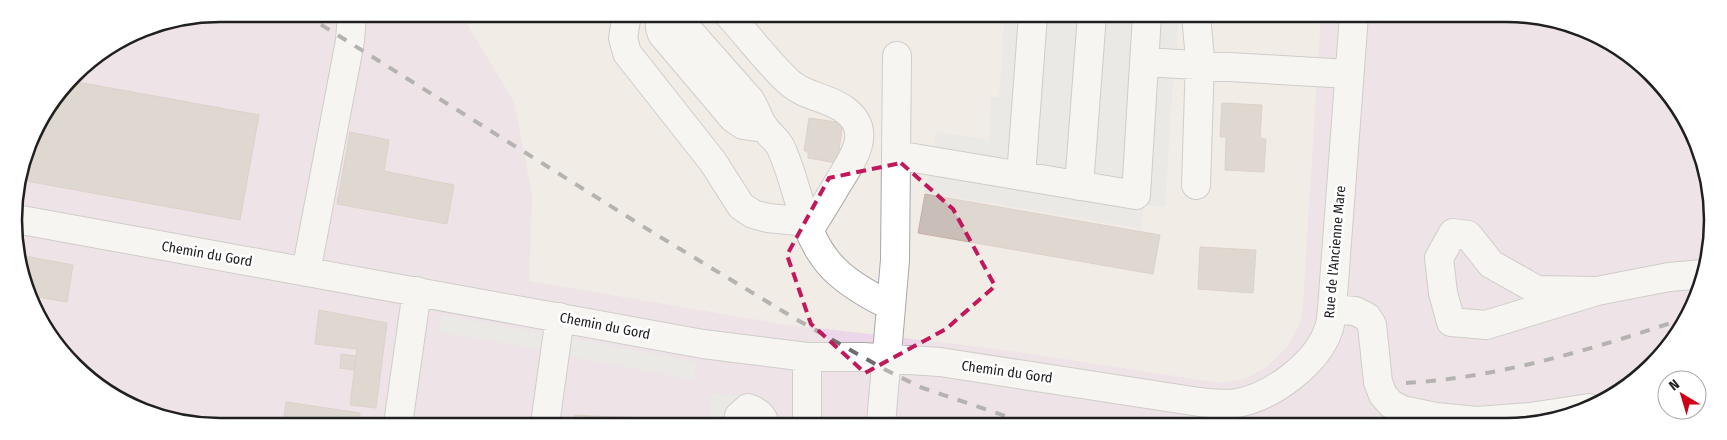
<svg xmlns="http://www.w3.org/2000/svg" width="1727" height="440" viewBox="0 0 1727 440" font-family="'Fira Sans Condensed',sans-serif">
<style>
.industrial{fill:#ebd7e9}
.parking{fill:#e4e4e4}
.building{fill:#cabeb8;stroke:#c5b0a6}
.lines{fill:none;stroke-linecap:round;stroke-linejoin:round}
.minor-casing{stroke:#a7a7a7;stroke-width:30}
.minor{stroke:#fff;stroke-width:28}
.rail{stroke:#6e6e6e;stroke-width:4;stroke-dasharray:10 10;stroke-linecap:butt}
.marked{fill:none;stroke:#c2185b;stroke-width:4;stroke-dasharray:10 6;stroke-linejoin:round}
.labels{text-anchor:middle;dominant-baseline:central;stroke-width:5;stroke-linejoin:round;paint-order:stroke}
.street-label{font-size:14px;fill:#202020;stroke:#fff}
.rim{fill:none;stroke:#202020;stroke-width:2.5}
</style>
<rect width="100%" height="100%" fill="#f1ece5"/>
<path class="industrial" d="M220,14H461L514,102L532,194L529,281L782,324L991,348L1220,383L1245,379L1268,366L1287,347L1300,324L1303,304L1321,15L1534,16L1610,42L1671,95L1706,167L1711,247L1692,311L1653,366L1598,405L1534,425L193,424L117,398L57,346L21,274L14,206L35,129L84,65L141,29Z"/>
<path class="parking" d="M1005,15H1160L1161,18L1178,20L1177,53L1181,70L1173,80L1165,207L1144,205L1141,229L925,192L936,132L989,140L991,97H999Z
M442,315L542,333L539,349L439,332Z
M572,338L696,362L694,380L568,356Z
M711,394L752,395L777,415L796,416V424H710Z"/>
<path class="building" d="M72,81L259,115L240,220L21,180L35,129Z
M1222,103L1262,105L1260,138L1266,139L1264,172L1225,170L1226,137H1220Z
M809,118L843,123L837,163L808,158V151H804Z
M350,132L389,140L384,171L454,185L447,224L337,204Z
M925,194L1160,235L1153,274L918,233Z
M1200,247L1256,250L1253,293L1198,289Z
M19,255L73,265L67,302L32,296L21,274Z
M319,310L387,323L376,408L350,405L357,349L315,344Z
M341,354L356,356L354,370L340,368Z
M286,402L360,413L359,424H283Z
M575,415L591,416V424H575Z
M591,416L681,419V424H591Z"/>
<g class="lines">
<g class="minor-casing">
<path id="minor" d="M627,14L623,38L627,53L713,162L741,206L753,214L768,218L808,222
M666,14C659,21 658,25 662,34L733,118L743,125L764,128
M674,14L750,100C756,109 758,119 764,127C769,135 777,139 781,148C797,182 801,226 824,257C839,279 868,295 891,306
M728,14C749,37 768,63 790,83C806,97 828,97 845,110C874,132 852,160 838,183C829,199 819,214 810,229
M1196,15L1200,59L1196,185
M1145,62L1349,74
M896,155L1136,195L1147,15
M1021,176L1033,15
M1079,186L1092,15
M16,219L703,344L807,357H863L940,362L1199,402C1211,403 1225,405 1237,403C1272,397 1318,363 1329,328C1331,322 1331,315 1332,309L1354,15
M306,272L350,41L352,14
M1597,291L1537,290L1491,264L1468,235L1453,233L1439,258L1443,293L1451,322L1486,325L1597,291L1669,277L1703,274
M1332,309L1355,311L1367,317L1372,325L1378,382L1383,395L1391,404L1402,410L1436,417L1477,421L1530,417L1589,408
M807,357V424
M398,424L417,291
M545,424L560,317
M739,424V416L748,408C757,411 763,415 765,424
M881,424L895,260L897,56"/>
</g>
<use href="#minor" class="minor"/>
<path class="rail" d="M304,14L652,232L794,318L884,369L920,387L1029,424
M1406,383C1498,378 1601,347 1688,317"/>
</g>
<path d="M0 0H1727V440H0ZM901,163L953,209L995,286L946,329L865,373L811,324L787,255L829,178Z" fill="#f1ece5" fill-opacity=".55" fill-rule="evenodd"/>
<path class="marked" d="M901,163L953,209L995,286L946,329L865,373L811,324L787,255L829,178Z"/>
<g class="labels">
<g class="street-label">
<text transform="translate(1335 252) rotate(-85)">Rue de l'Ancienne Mare</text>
<text transform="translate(207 254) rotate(10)">Chemin du Gord</text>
<text transform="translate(605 326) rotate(11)">Chemin du Gord</text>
<text transform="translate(1007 372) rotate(8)">Chemin du Gord</text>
</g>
</g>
<path d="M0 0H1727V440H0ZM220 22H1506A198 198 0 0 1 1704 220V220A198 198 0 0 1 1506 418H220A198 198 0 0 1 22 220V220A198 198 0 0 1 220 22Z" fill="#fff" fill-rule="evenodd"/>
<path class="rim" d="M220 22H1506A198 198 0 0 1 1704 220V220A198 198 0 0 1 1506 418H220A198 198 0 0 1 22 220V220A198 198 0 0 1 220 22Z"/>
<g transform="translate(1682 395) rotate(322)"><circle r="24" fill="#ffffff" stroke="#a6a6a6"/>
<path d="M0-4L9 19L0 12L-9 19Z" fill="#d00014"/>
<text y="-8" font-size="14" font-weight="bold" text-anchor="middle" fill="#202020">N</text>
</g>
</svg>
